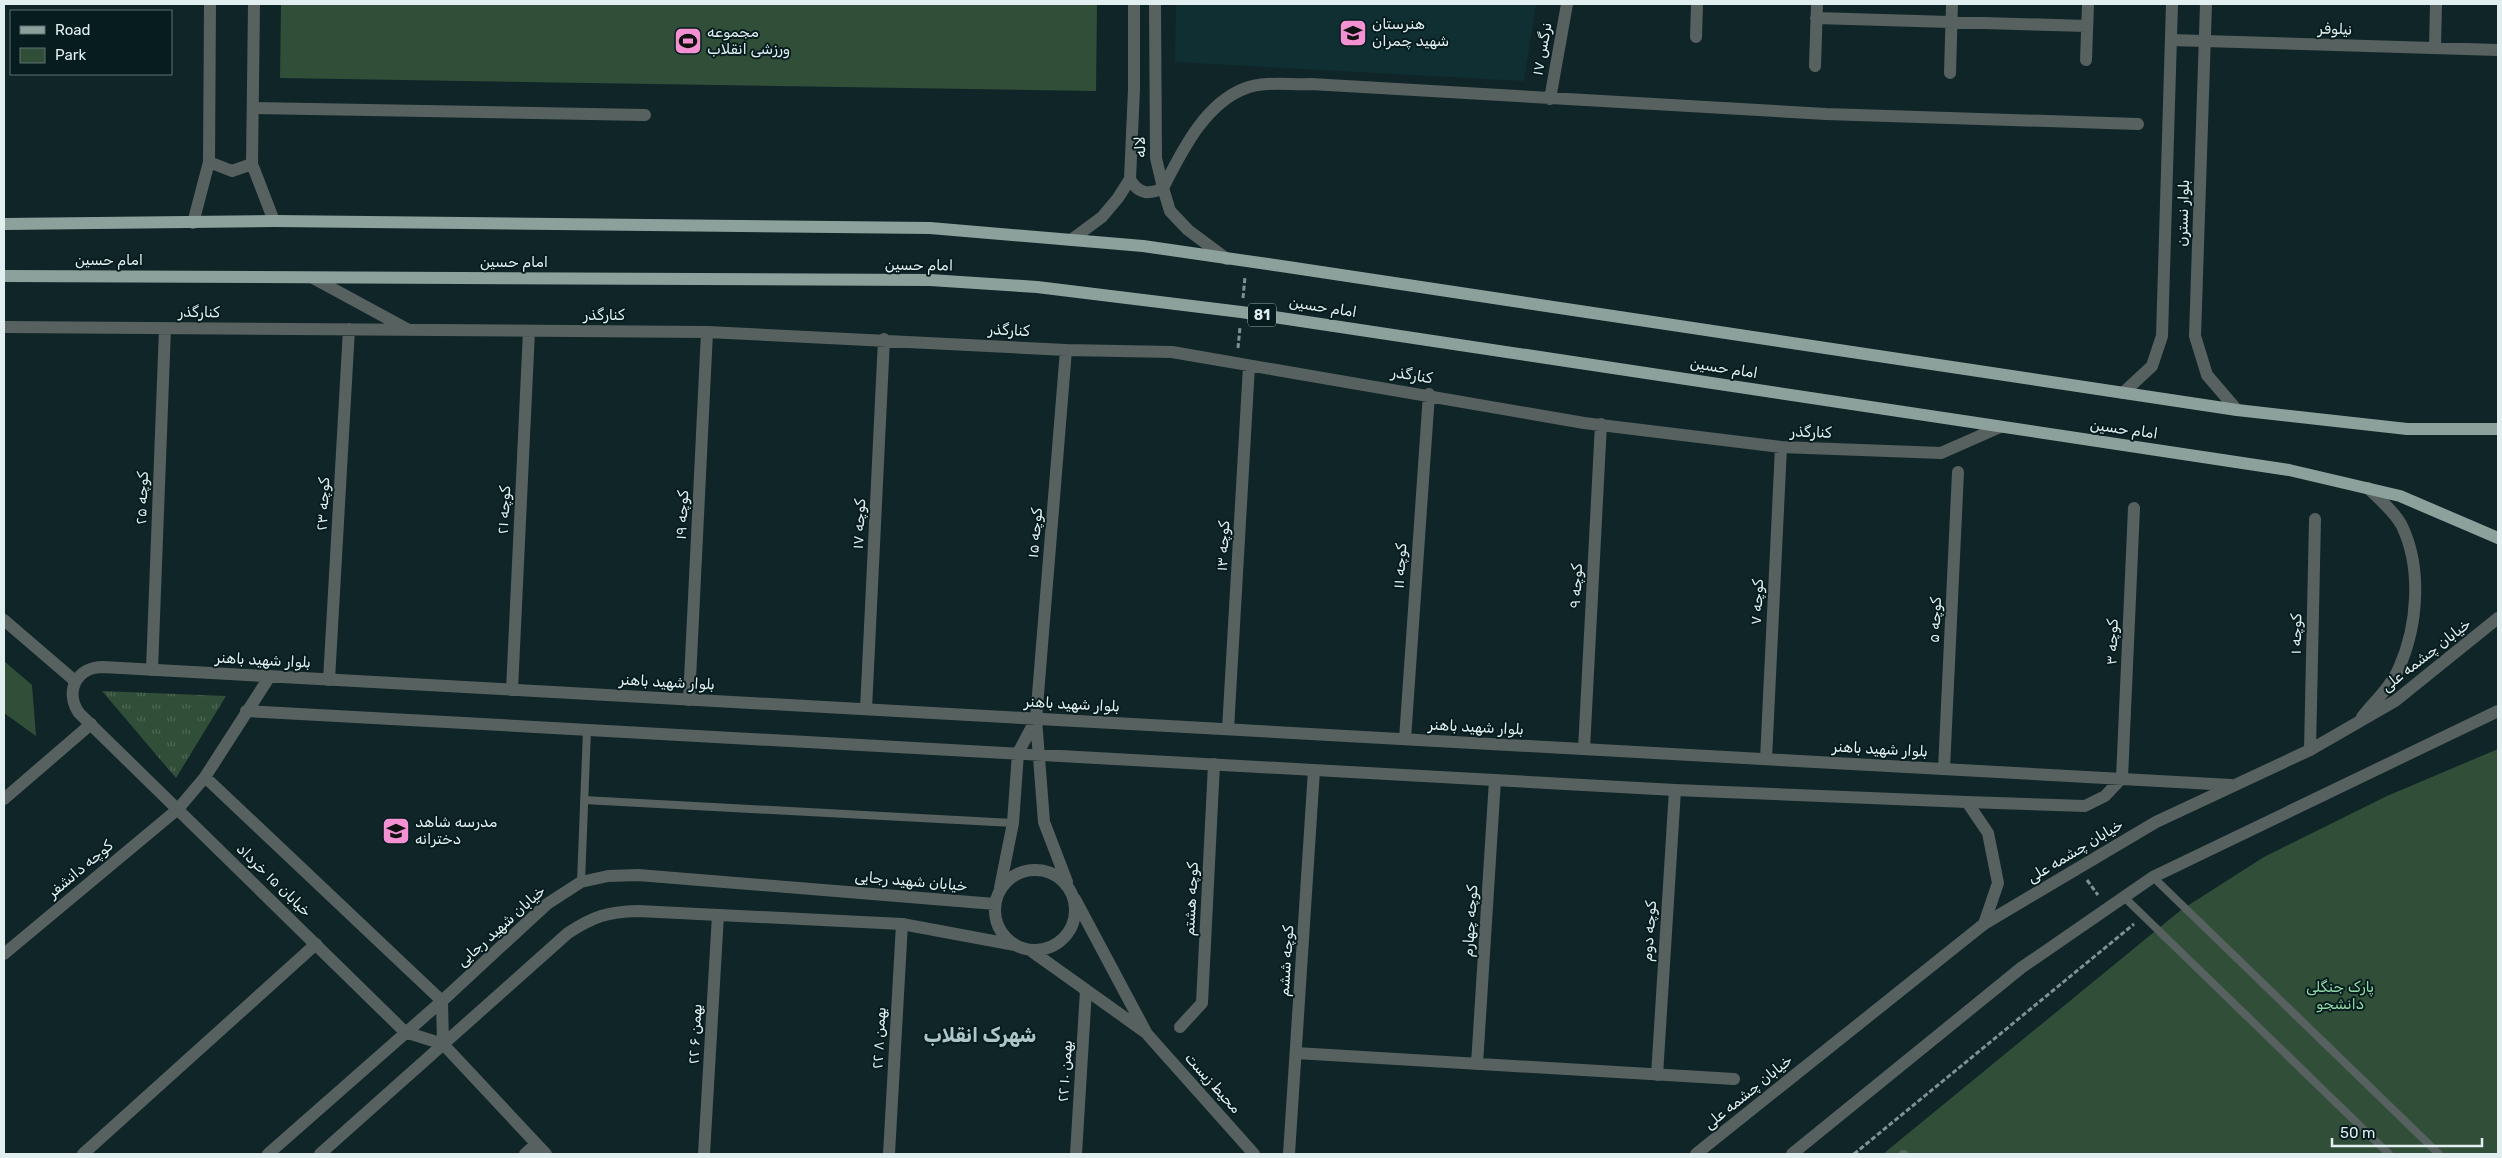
<svg xmlns="http://www.w3.org/2000/svg" width="2502" height="1158" viewBox="0 0 2502 1158" font-family="Rubik,Vazirmatn,sans-serif">
<style>
.built{fill:#0f2f33}
.grass{fill:url(#grass-tufts)}
.park{fill:#314e39}
.lines{fill:none;stroke-linecap:round;stroke-linejoin:round}
.path{stroke:#809193;stroke-width:3;stroke-dasharray:5 2.5;stroke-linecap:butt}
.service{stroke:#57615f;stroke-width:8}
.minor{stroke:#57615f;stroke-width:12}
.tertiary{stroke:#57615f;stroke-width:12}
.primary{stroke:#8da19c;stroke-width:12}
.labels{text-anchor:middle;dominant-baseline:central;stroke-width:4;stroke-linejoin:round;paint-order:stroke}
.shield{fill:#061c1e;stroke:#a0b0b1;stroke-width:1}
.shield-label{font-size:14px;font-weight:bold;fill:#e2eff0}
.poi-label{font-size:15px;fill:#e2eff0;stroke:#061c1e;text-anchor:start}
.street-label{font-size:15px;fill:#e2eff0;stroke:#061c1e}
.park-label{font-size:15px;fill:#92daa5;stroke:#061c1e}
.district-label{font-size:20px;font-weight:bold;fill:#acc6c9;stroke:#061c1e}
</style>
<defs>
<pattern id="grass-tufts" width="24" height="20" patternUnits="userSpaceOnUse" patternTransform="scale(1.25)"><rect width="24" height="20" fill="#314e39"/><path d="M3 7l-1-3M5 7V3M7 7l1-3M15 17l-1-3M17 17v-4M19 17l1-3" fill="none" stroke="#4f6856"/></pattern>
</defs>
<rect width="100%" height="100%" fill="#102528"/>
<path class="built" d="M1176,4H1536L1524,81L1175,62Z"/>
<path class="grass" d="M102,691L226,696L176,778Z"/>
<path class="park" d="M281,4H1097L1096,91L280,78Z
M4,661L32,685L36,736L4,713Z
M2498,749V1154H1883L2181,910L2264,857L2387,796Z"/>
<g class="lines">
<path class="path" d="M1243,298L1245,277
M1238,348L1240,327
M2087,880L2098,895
M1854,1154L2134,924"/>
<path class="service" d="M584,800L1013,823
M2153,877L2439,1154
M581,882L587,730
M2124,897L2389,1154
M1903,1154H1904"/>
<path class="minor" d="M1816,18L2087,26
M1696,37L1697,4
M2171,40L2498,50
M2435,48L2436,4
M2086,60L2088,4
M1815,66L1817,4
M1950,73L1952,4
M1550,99L1567,4
M253,108L645,115
M1163,188C1182,151 1205,103 1246,88C1265,81 1291,85 1311,84L1826,114L2138,124
M313,278L407,329
M4,327L707,332L1066,350L1172,352L1584,423L1781,447L1941,453L2000,427
M4,620L75,681
M152,670L165,328
M329,680L349,329
M512,690L529,331
M689,700L707,332
M866,709L884,339
M1036,719L1066,350
M1228,729L1249,366
M1405,739L1429,394
M1584,749L1601,424
M2310,750L2315,519
M1766,759L1781,447
M1944,769L1958,472
M2122,778L2134,508
M4,799L91,724
M1967,802L1988,833L1998,883L1984,924
M4,954L178,809
M1180,1027L1202,1003L1214,764
M443,1044L546,1154
M1296,1053L1734,1079
M1477,1064L1495,780
M1657,1075L1675,790
M83,1154L316,944
M525,1154L536,1144
M704,1154L718,915
M889,1154L902,924
M1076,1154L1086,990
M1289,1154L1314,770"/>
<path class="tertiary" d="M254,4L252,164L274,221
M1155,4L1156,158L1163,188L1170,211L1188,230L1227,259
M2206,4L2195,336L2207,375L2237,410
M209,162L232,171L252,164
M1130,179C1138,194 1149,195 1163,188
M193,223L209,162L210,4
M1071,240L1102,217L1118,198L1130,179L1134,89V4
M2123,393L2152,366L2162,336L2172,4
M246,711L1675,790L1967,802L2085,806L2105,796L2122,778
M2362,717C2375,701 2391,686 2399,668C2418,625 2422,568 2402,526C2395,512 2379,499 2368,488
M1036,719L1044,822L1067,882
M205,777L442,1001L443,1044L405,1032L79,713C64,691 77,667 103,667L2231,785
M178,809L205,777L270,676
M995 910a40 40 0 1 1 80 0a40 40 0 1 1-80 0Z
M1000,888L1013,823L1018,753L1036,719
M1075,899L1147,1034L1254,1154
M1030,950L1145,1032
M268,1154L442,1001L547,904L581,882L608,876L638,875L995,904
M320,1154L568,933C594,916 607,912 638,911L902,924L1015,945
M1696,1154L1984,924L2156,822L2310,750L2395,701L2498,618
M1792,1154L2021,968L2153,877L2498,711"/>
<path class="primary" d="M4,224L274,221L930,228L1143,246L1288,267L2237,410L2407,429H2498
M4,276L930,280L1037,287L1241,312L2289,470L2400,496L2498,538"/>
</g>
<defs>
<g id="school-square" transform="scale(1.4375)"><rect x="-9" y="-9" width="18" height="18" rx="4" fill="#f491d3" stroke="#061c1e"/><path d="M0-5L7-2L0 1L-7-2ZM-4 1L0 2.5L4 1V4Q0 6-4 4Z" fill="#111"/></g>
<g id="stadium-square" transform="scale(1.4375)"><rect x="-9" y="-9" width="18" height="18" rx="4" fill="#f491d3" stroke="#061c1e"/><path d="M0-5a6.5 5 0 1 0 0 10a6.5 5 0 1 0 0-10ZM-3.5-1.8h7v3.6h-7Z" fill="#111"/></g>
</defs>
<g fill-rule="evenodd">
<use href="#school-square" x="1353" y="33"/>
<use href="#stadium-square" x="688" y="41"/>
<use href="#school-square" x="396" y="831"/>
</g>
<g class="labels">
<rect class="shield" x="1248" y="303.5" width="28" height="23" rx="4"/>
<g class="shield-label">
<text x="1262" y="315">81</text>
</g>
<g class="poi-label">
<text x="1372" y="24">هنرستان<tspan x="1372" dy="17">شهید چمران</tspan></text>
<text x="707" y="32">مجموعه<tspan x="707" dy="17">ورزشی انقلاب</tspan></text>
<text x="415" y="822">مدرسه شاهد<tspan x="415" dy="17">دخترانه</tspan></text>
</g>
<g class="street-label">
<text transform="translate(2335 29) rotate(2)">نیلوفر</text>
<text transform="translate(1542 49) rotate(-80)">نرگس ۱۷</text>
<text transform="translate(1140 147) rotate(-93)">لاله</text>
<text transform="translate(2183 213) rotate(-88)">بلوار نسترن</text>
<text x="109" y="260">امام حسین</text>
<text x="514" y="262">امام حسین</text>
<text transform="translate(919 265) rotate(1)">امام حسین</text>
<text transform="translate(1323 307) rotate(9)">امام حسین</text>
<text transform="translate(199 312) rotate(1)">کنارگذر</text>
<text x="604" y="315">کنارگذر</text>
<text transform="translate(1009 330) rotate(3)">کنارگذر</text>
<text transform="translate(1724 368) rotate(9)">امام حسین</text>
<text transform="translate(1412 375) rotate(9)">کنارگذر</text>
<text transform="translate(2124 429) rotate(8)">امام حسین</text>
<text transform="translate(1811 432) rotate(2)">کنارگذر</text>
<text transform="translate(142 498) rotate(-88)">کوچه ۲۵</text>
<text transform="translate(323 504) rotate(-87)">کوچه ۲۳</text>
<text transform="translate(504 510) rotate(-87)">کوچه ۲۱</text>
<text transform="translate(682 515) rotate(-87)">کوچه ۱۹</text>
<text transform="translate(859 524) rotate(-87)">کوچه ۱۷</text>
<text transform="translate(1035 533) rotate(-85)">کوچه ۱۵</text>
<text transform="translate(1223 546) rotate(-87)">کوچه ۱۳</text>
<text transform="translate(1400 566) rotate(-86)">کوچه ۱۱</text>
<text transform="translate(1576 586) rotate(-87)">کوچه ۹</text>
<text transform="translate(1757 602) rotate(-87)">کوچه ۷</text>
<text transform="translate(1935 620) rotate(-87)">کوچه ۵</text>
<text transform="translate(2296 634) rotate(-89)">کوچه ۱</text>
<text transform="translate(2112 642) rotate(-88)">کوچه ۳</text>
<text transform="translate(2426 655) rotate(-38)">خیابان چشمه علی</text>
<text transform="translate(263 660) rotate(3)">بلوار شهید باهنر</text>
<text transform="translate(667 682) rotate(3)">بلوار شهید باهنر</text>
<text transform="translate(1072 704) rotate(3)">بلوار شهید باهنر</text>
<text transform="translate(1476 727) rotate(3)">بلوار شهید باهنر</text>
<text transform="translate(1880 749) rotate(3)">بلوار شهید باهنر</text>
<text transform="translate(2075 851) rotate(-31)">خیابان چشمه علی</text>
<text transform="translate(80 869) rotate(-40)">کوچه دانشفر</text>
<text transform="translate(274 880) rotate(44)">خیابان ۱۵ خرداد</text>
<text transform="translate(911 881) rotate(5)">خیابان شهید رجایی</text>
<text transform="translate(1191 899) rotate(-87)">کوچه هشتم</text>
<text transform="translate(1470 921) rotate(-86)">کوچه چهارم</text>
<text transform="translate(501 926) rotate(-42)">خیابان شهید رجایی</text>
<text transform="translate(1649 931) rotate(-86)">کوچه دوم</text>
<text transform="translate(1286 961) rotate(-86)">کوچه ششم</text>
<text transform="translate(695 1034) rotate(-87)">۲۲ بهمن ۶</text>
<text transform="translate(879 1038) rotate(-87)">۲۲ بهمن ۸</text>
<text transform="translate(1065 1071) rotate(-86)">۲۲ بهمن ۱۰</text>
<text transform="translate(1213 1083) rotate(48)">محیط زیست</text>
<text transform="translate(1748 1092) rotate(-39)">خیابان چشمه علی</text>
</g>
<g class="park-label">
<text x="2340" y="987">پارک جنگلی<tspan x="2340" dy="17">دانشجو</tspan></text>
</g>
<g class="district-label">
<text x="980" y="1035">شهرک انقلاب</text>
</g>
</g>
<rect width="2502" height="1158" fill="none" stroke="#e2eff0" stroke-width="10"/>
<rect x="10" y="10" width="162" height="65" fill="#061c1e" stroke="#5e7072"/>
<rect x="20" y="26" width="25" height="8" fill="#8da19c" stroke="#5e7072"/>
<text x="55" y="35" font-size="15" fill="#e2eff0">Road</text>
<rect x="20" y="48" width="25" height="15" fill="#314e39" stroke="#5e7072"/>
<text x="55" y="60" font-size="15" fill="#e2eff0">Park</text>
<path d="M2332 1138v8h150v-8" fill="none" stroke="#e2eff0" stroke-width="2.5"/>
<text x="2340" y="1138" font-size="15" fill="#e2eff0" stroke="#061c1e" stroke-width="4" paint-order="stroke">50 m</text>
</svg>
